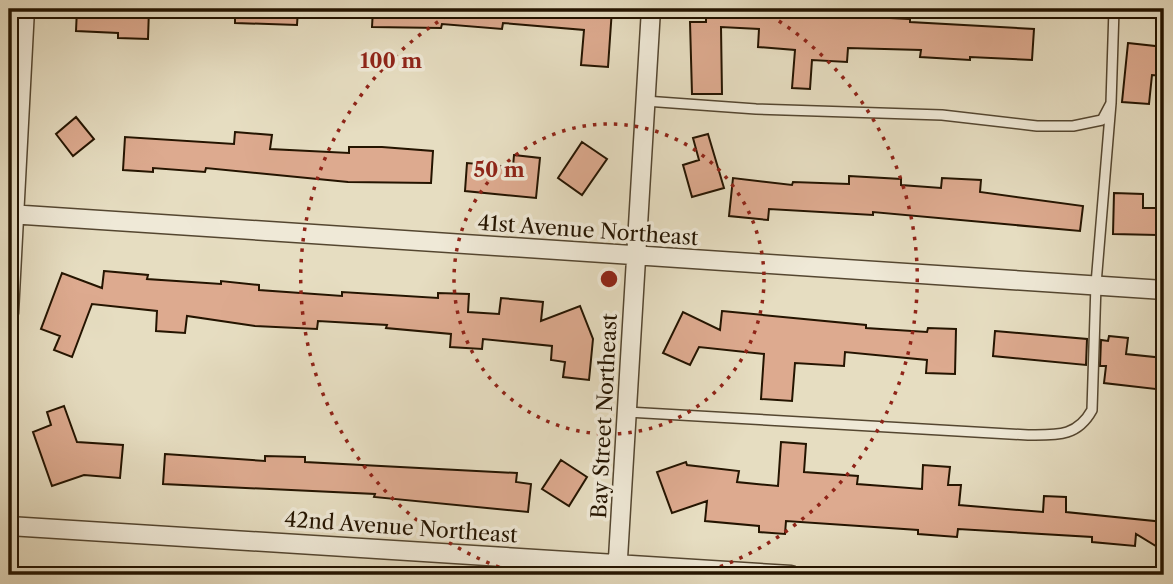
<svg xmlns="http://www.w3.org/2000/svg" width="1173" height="584" viewBox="0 0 1173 584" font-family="'Libre Caslon Text',serif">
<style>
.building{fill:#ddaa8f;stroke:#241400;stroke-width:2}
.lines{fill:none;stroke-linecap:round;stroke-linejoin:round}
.lane-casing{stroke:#544630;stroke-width:12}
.street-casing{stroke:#544630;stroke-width:21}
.lane{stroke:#efe9d7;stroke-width:9}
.street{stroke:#efe9d7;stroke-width:18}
.ring{fill:none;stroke:#8f2418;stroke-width:3.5;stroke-dasharray:3.5 7}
.labels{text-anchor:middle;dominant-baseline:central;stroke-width:7;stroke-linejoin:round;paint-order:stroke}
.street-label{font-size:21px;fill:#241400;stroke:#efe9d7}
.centre{fill:#8f2418;stroke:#efe9d7;stroke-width:3.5}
.ring-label{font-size:21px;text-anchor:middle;font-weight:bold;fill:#8f2418;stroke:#efe9d7;stroke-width:7;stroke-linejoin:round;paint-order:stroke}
</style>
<rect width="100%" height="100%" fill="#e6ddc1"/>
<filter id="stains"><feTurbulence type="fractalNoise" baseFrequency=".00286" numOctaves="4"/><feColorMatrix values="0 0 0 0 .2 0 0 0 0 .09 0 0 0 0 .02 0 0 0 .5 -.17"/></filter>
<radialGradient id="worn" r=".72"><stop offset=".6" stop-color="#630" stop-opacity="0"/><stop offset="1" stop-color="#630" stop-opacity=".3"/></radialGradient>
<path class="building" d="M77,9H149L148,39L118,38V33L76,31Z
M235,9H298L297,25L235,23Z
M373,9H612L608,67L581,65L584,30L503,23L502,29L442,24L441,28L372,27Z
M706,9L910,19V22L1034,29L1032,60L970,57V60L920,57L921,50L848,48L847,62L812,60L810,89L792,88L795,50L758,47L759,29L721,27L722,94H692L690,22H706Z
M1128,43L1164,47V76L1152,75L1149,104L1122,102Z
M76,117L94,139L73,156L56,134Z
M235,132L272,135L270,149L349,153V147H382L433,151L431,183L348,182L206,168L205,172L153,168V172L123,170L125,137L234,144Z
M708,134L724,188L692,197L683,165L699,160L693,138Z
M582,142L607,159L582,195L558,178Z
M514,155L540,158L536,198L465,191L467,163L513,167Z
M849,176L901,179V185L941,188L942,178L981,180L980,192L1083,206L1080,231L873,212V215L769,209L768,220L729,216L733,178L792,185L793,182L849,184Z
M1114,193L1143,194V208H1157V235L1113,234Z
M104,271L148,275L147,279L221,284V281L259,285V290L342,296V292L438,298V293L469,294L468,312L499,314L501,298L543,302L541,321L580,306L593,339L589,380L563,377L565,362L551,360L552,346L483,339L482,349L450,347L451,334L386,328L387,325L318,321L317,329L255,326L187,316L185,333L156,331L157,311L92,304L72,357L54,350L60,336L41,329L62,273L102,288Z
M722,311L866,325V328L927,332L928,328L956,329L955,374L926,373L927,360L845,352L844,366L795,363L792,401L761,399L764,354L699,347L690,365L663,353L683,312L720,330Z
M995,331L1087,339L1086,365L993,356Z
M1109,336L1128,338L1126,354L1164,358V390L1104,383L1106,366H1100L1101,340L1108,341Z
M64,406L77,442L123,445L120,478L84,475L52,486L33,432L51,425L47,412Z
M781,442L806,444L804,472L858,476L857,484L922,489L923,465L950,467L948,485H961L959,505L1043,512L1044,496L1066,497V512L1164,522V551L1136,534L1135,546L1092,542V537L958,529L957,537L918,534V530L786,521L785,534L759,532V526L705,521L707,501L672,513L657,472L686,462L687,465L739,471L737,482L778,486Z
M165,454L265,461V456L305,457V462L517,473L516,482L531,484L528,512L374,497L375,494L163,484Z
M561,460L587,477L569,506L542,489Z"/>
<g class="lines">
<g class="lane-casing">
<path id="lane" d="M645,101L756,109L942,115L1037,126H1073L1102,120L1111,103L1114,9
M627,412L1028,435C1057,435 1077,437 1092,410L1096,284L1111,103"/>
</g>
<g class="street-casing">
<path id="street" d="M9,214L1164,290
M9,313L25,9
M9,526L791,575
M617,575L651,9"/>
</g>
<use href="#lane" class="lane"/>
<use href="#street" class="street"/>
</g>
<g class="ring">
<circle cx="609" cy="279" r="155"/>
<path d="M519 574A309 309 0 0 1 457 10M761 10A309 309 0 0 1 699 574"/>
</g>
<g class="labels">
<g class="street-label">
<text transform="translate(588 230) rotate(4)">41st Avenue Northeast</text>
<text transform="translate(604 416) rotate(-87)">Bay Street Northeast</text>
<text transform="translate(401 527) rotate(4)">42nd Avenue Northeast</text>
</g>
</g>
<circle cx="609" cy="279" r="10" class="centre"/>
<g class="ring-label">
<text x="391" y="68">100 m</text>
<text x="499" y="177">50 m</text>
</g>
<rect width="1173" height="584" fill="none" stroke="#e6ddc1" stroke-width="35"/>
<rect x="10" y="10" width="1152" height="563" fill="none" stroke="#241400" stroke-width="3.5"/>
<rect x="18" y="18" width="1138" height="549" fill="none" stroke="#241400" stroke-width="2"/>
<rect width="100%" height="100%" filter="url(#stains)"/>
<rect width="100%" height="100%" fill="url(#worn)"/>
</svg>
